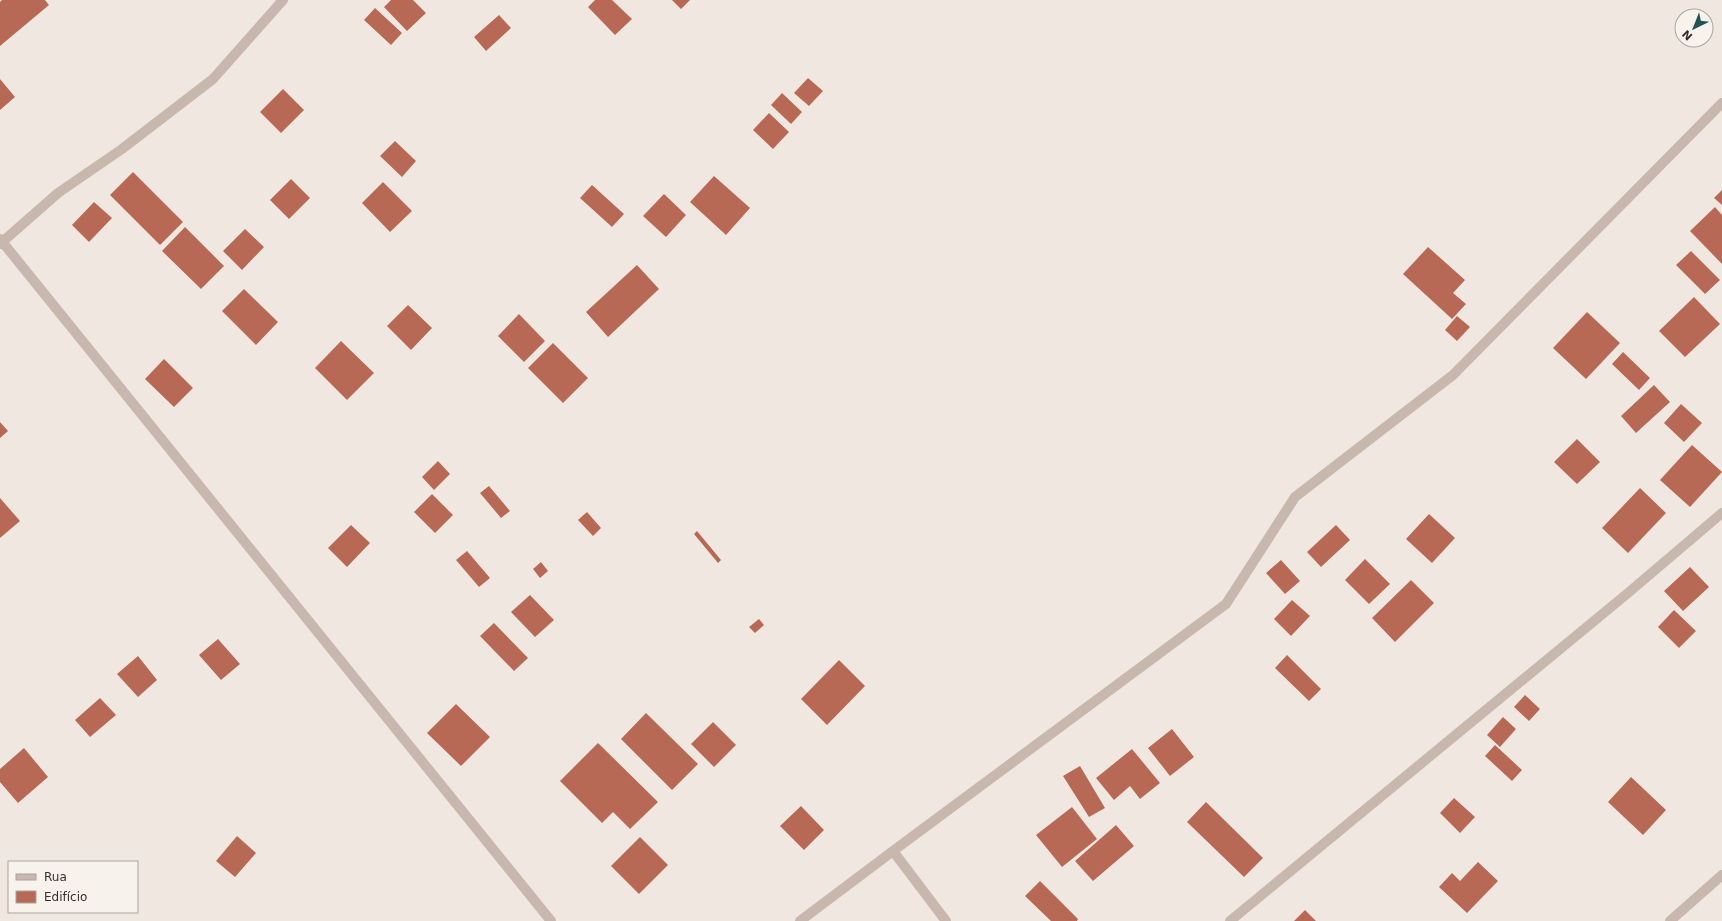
<svg xmlns="http://www.w3.org/2000/svg" width="1722" height="921" viewBox="0 0 1722 921" font-family="'DejaVu Sans',sans-serif">
<style>
.building{fill:#b86956}
.lines{fill:none;stroke-linecap:round;stroke-linejoin:round}
.street{stroke:#c7b7ad;stroke-width:10}
</style>
<rect width="100%" height="100%" fill="#f0e8e0"/>
<path class="building" d="M2,0H45L49,5L0,46V2Z
M391,0H413L426,13L407,31L384,7Z
M595,0H612L632,19L615,35L588,7Z
M672,0H690L681,9Z
M375,8L402,33L391,45L364,20Z
M499,15L511,28L486,51L474,37Z
M808,78L823,91L809,106L794,93Z
M0,79L15,97L0,110Z
M283,89L304,110L281,133L260,112Z
M782,93L802,112L791,124L771,105Z
M769,113L789,132L773,149L753,130Z
M395,141L416,161L402,177L380,156Z
M133,172L183,222L160,245L110,195Z
M714,176L750,208L726,235L690,202Z
M291,179L310,198L289,219L270,200Z
M383,182L412,211L390,232L362,203Z
M592,185L624,214L612,227L580,198Z
M1722,190V205L1714,198Z
M664,194L686,215L666,237L643,216Z
M94,202L112,218L89,242L72,225Z
M1715,207L1722,215V264L1690,231Z
M185,227L224,266L201,289L162,251Z
M245,229L264,247L242,270L223,251Z
M1428,247L1465,280L1453,293L1466,304L1452,319L1403,274Z
M1691,251L1720,280L1705,294L1676,265Z
M637,265L659,289L608,337L586,312Z
M244,289L278,322L256,345L222,311Z
M1694,297L1720,324L1685,357L1659,331Z
M408,305L432,328L411,350L387,326Z
M1587,312L1620,343L1586,379L1553,348Z
M519,314L545,341L524,362L498,336Z
M1457,316L1470,327L1457,341L1445,330Z
M341,341L374,373L347,400L315,368Z
M553,343L588,378L563,403L528,368Z
M1623,352L1650,378L1639,390L1612,364Z
M164,359L193,388L174,407L145,379Z
M1654,385L1670,402L1636,433L1621,416Z
M1681,404L1702,423L1684,442L1664,423Z
M0,422L8,431L0,438Z
M1577,439L1600,462L1577,484L1554,462Z
M1692,445L1722,472L1690,507L1660,480Z
M438,461L450,474L434,490L422,477Z
M489,486L510,511L501,518L480,493Z
M1640,488L1666,513L1628,553L1602,528Z
M432,494L453,515L435,533L414,512Z
M0,498L20,521L0,538Z
M587,512L601,528L593,536L578,520Z
M1429,514L1455,538L1432,563L1406,539Z
M351,525L370,543L347,567L328,548Z
M1336,525L1350,540L1321,567L1307,552Z
M697,531L721,560L718,563L694,534Z
M467,551L490,578L479,587L456,560Z
M1365,559L1390,584L1369,604L1345,580Z
M1281,560L1300,581L1285,594L1266,573Z
M541,562L548,571L540,578L533,569Z
M1690,567L1709,587L1683,611L1664,591Z
M1411,580L1434,603L1395,642L1372,618Z
M530,595L554,620L535,637L511,612Z
M1292,600L1310,616L1291,636L1274,619Z
M1674,610L1696,631L1679,648L1658,627Z
M759,619L764,625L755,633L749,627Z
M494,623L528,658L514,671L480,636Z
M218,639L240,664L221,680L199,655Z
M1287,655L1321,689L1309,701L1275,668Z
M138,656L157,680L138,697L117,674Z
M839,660L865,686L827,725L801,699Z
M1525,695L1540,709L1529,721L1514,707Z
M100,698L116,715L90,737L75,720Z
M456,704L490,737L461,766L427,733Z
M646,713L698,764L672,790L621,739Z
M1503,717L1516,729L1500,747L1487,735Z
M713,722L736,745L714,767L691,744Z
M1172,729L1194,757L1170,776L1148,748Z
M598,743L658,802L630,829L613,812L602,823L560,781Z
M1495,745L1522,770L1512,781L1485,756Z
M24,748L48,777L18,803L0,782V769Z
M1132,749L1160,783L1140,799L1130,786L1114,800L1096,778Z
M1080,766L1105,808L1089,817L1063,776Z
M1631,777L1666,810L1643,835L1608,802Z
M1454,798L1475,817L1460,833L1440,813Z
M1206,802L1263,858L1244,877L1187,822Z
M801,806L824,830L804,850L780,826Z
M1072,807L1097,839L1062,867L1036,835Z
M1116,825L1134,846L1093,881L1075,861Z
M237,836L256,853L235,877L216,861Z
M640,837L668,865L639,894L611,866Z
M1478,862L1498,881L1467,913L1439,887L1452,873L1460,881Z
M1040,881L1078,919L1077,921H1051L1025,896Z
M1305,910L1316,921H1294Z"/>
<g class="lines">
<path class="street" d="M0,239L551,921
M0,244L58,193L122,149L213,79L283,0
M893,851L946,921
M800,921L893,851L1226,604L1295,497L1453,375L1722,103
M1230,921L1628,593L1722,513
M1670,921L1722,875"/>
</g>
<rect x="8" y="861" width="130" height="52" fill="#f8f2ec" stroke="#aaa49f"/>
<rect x="16" y="874" width="20" height="6" fill="#c7b7ad" stroke="#aaa49f"/>
<text x="44" y="881" font-size="12" fill="#362e2b">Rua</text>
<rect x="16" y="891" width="20" height="12" fill="#b86956" stroke="#aaa49f"/>
<text x="44" y="901" font-size="12" fill="#362e2b">Edifício</text>
<g transform="translate(1694 28) rotate(223)"><circle r="19" fill="#f8f2ec" stroke="#aaa49f"/>
<path d="M0-3L7 15L0 10L-7 15Z" fill="#255253"/>
<text y="-6" font-size="11" font-weight="bold" text-anchor="middle" fill="#362e2b">N</text>
</g>
</svg>
